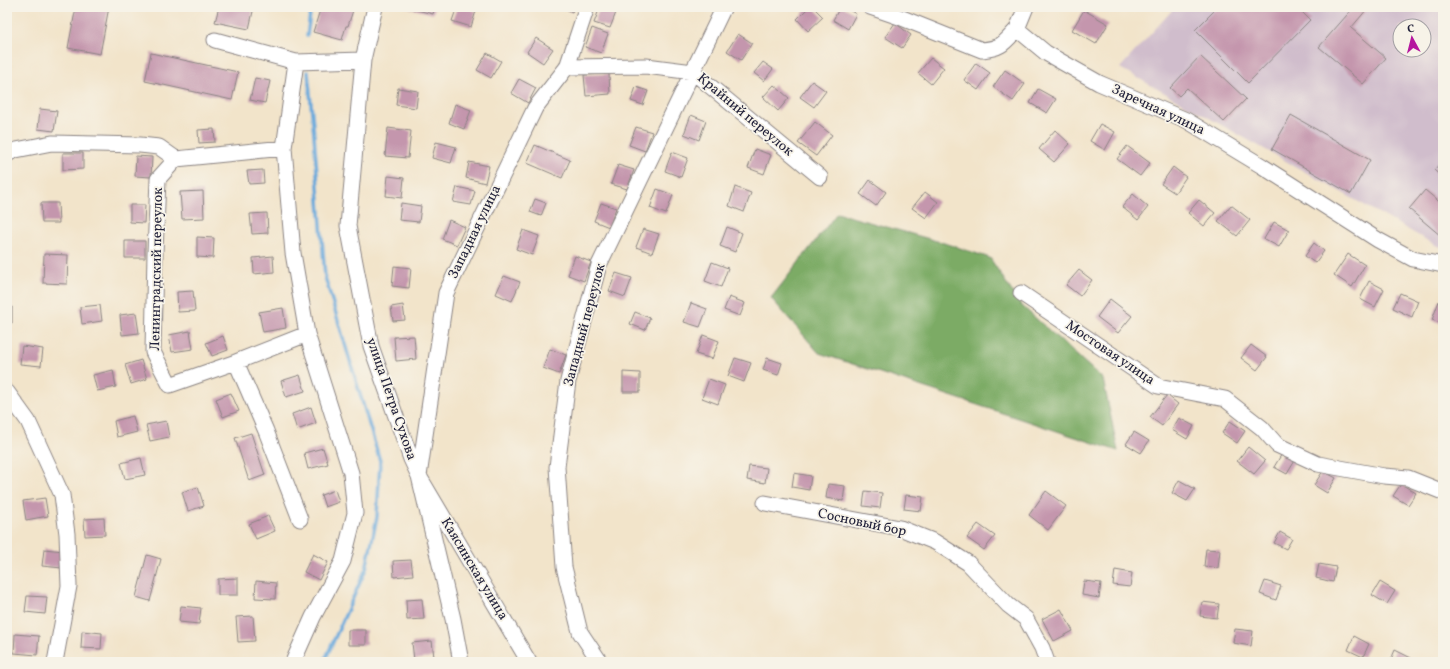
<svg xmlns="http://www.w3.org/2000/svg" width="1450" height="669" viewBox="0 0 1450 669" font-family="Vollkorn,serif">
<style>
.industrial{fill:#d0bdcc;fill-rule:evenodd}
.forest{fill:#7cab65;stroke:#4f6650}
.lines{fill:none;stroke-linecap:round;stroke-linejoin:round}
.stream{stroke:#67a8db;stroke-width:3.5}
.building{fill:#c496ad}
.minor-casing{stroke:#8a8382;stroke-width:17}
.minor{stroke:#fff;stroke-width:15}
.labels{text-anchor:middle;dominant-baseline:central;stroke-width:3.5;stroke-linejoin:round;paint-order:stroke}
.street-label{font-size:14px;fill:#22223b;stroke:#f7f3e8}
</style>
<rect width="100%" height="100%" fill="#f7f3e8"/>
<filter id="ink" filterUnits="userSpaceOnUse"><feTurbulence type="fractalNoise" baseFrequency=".025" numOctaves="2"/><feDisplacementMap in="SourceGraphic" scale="8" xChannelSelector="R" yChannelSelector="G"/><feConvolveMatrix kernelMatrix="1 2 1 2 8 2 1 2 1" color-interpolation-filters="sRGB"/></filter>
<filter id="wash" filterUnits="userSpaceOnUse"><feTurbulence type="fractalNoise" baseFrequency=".012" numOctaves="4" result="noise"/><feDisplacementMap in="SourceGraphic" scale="16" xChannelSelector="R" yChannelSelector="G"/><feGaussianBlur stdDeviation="0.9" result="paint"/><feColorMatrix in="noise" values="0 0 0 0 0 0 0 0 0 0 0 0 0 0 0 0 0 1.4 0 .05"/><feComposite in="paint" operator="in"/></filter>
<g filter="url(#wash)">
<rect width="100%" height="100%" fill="#f2e4ca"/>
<path class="industrial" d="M1175,7H1443V246L1439,247L1120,68ZM1400,26H1424V50H1400Z"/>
<path class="forest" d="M837,213L951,245L990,258L1020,304L1103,379L1118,451L819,353L771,298Z"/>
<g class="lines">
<path class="stream" d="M307,36L311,7
M308,72L314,135L325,277L380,461L377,517L366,569L324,662"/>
</g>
<g id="blocks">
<path class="building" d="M76,7H109L100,54L68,48Z
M219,7H254L249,29L215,22Z
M321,7H354L348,26H346L342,40L313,32Z
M405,7H435L433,14Z
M457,7H463L476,11L471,27L452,21Z
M562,7H575L572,12Z
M600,7H609L617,10L610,28L594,23Z
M809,7H813L823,17L808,31L797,19Z
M840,7H844L856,14L848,29L833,20Z
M1218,7H1297L1310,20L1248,83L1195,30Z
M1354,7L1368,8L1351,28L1386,58L1363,84L1319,47Z
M1084,10L1108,24L1096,44L1072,30Z
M895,23L911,35L902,48L885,37Z
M592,28L608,34L601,53L585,47Z
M738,34L752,43L741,60L727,51Z
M536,38L553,49L543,63L527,52Z
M151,53L238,72L232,100L145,81Z
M487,53L501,61L491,78L477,70Z
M1200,56L1246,99L1224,122L1187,88L1179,96L1170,88Z
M931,58L944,68L931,84L918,73Z
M763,62L773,69L764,81L754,73Z
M976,63L990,73L978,90L964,80Z
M1005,70L1025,84L1013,101L993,87Z
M609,74L610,94L586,96L584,75Z
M255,78L270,81L265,103L250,100Z
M519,79L536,88L528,103L511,93Z
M812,81L826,91L814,107L800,97Z
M774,85L789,98L778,111L763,97Z
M636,87L648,91L643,105L631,101Z
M398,88L418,91L416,108L396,105Z
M1038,89L1056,99L1047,113L1030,103Z
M455,104L471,110L464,129L449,123Z
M40,109L57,111L54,131L38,129Z
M691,115L706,121L699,140L684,134Z
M1291,115L1370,160L1351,194L1272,149Z
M815,122L832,135L816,156L798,143Z
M1100,124L1115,132L1105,150L1090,141Z
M636,127L652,132L645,151L629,145Z
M388,128L411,131L408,158L385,156Z
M214,129L215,142L199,143L198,130Z
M1055,130L1070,144L1054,162L1039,149Z
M436,142L456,147L451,163L432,158Z
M535,145L570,160L562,178L527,163Z
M1127,146L1150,163L1140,176L1117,159Z
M755,149L771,155L764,174L748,168Z
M672,152L688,158L681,177L665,171Z
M63,153H83V169L63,170Z
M136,156L152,157L151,177L135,176Z
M1443,160V178L1434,170Z
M469,162L489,166L485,183L466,178Z
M618,165L634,170L627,189L611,184Z
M1173,167L1186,177L1175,193L1161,184Z
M263,170L264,183L249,184L247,171Z
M388,176L404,178L402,198L386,196Z
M870,180L886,192L876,206L860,194Z
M457,187L475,191L471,205L453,202Z
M735,187L751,193L744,212L729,206Z
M657,189L673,195L666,214L650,208Z
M1425,190L1443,205V233L1441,236L1409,209Z
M203,191L204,218L182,219L180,192Z
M925,192L938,202L926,218L912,208Z
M1133,194L1148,207L1138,220L1122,207Z
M535,199L546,203L541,216L530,212Z
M1199,200L1215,213L1204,226L1188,213Z
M41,203H58L59,223H42Z
M401,203L421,206L419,222L399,220Z
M601,203L616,208L609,227L594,221Z
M130,205H145L144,223L130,222Z
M1231,205L1250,220L1237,236L1218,221Z
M267,213L268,233L252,234L250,214Z
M449,220L465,227L457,245L442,239Z
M1274,222L1289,230L1279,247L1264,239Z
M727,227L742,233L735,252L720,246Z
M643,229L659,234L652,253L636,247Z
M523,230L539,236L532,255L516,249Z
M197,237L214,238L213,258L197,257Z
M125,241H145V258H125Z
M1314,243L1324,251L1315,263L1305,256Z
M44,254L68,255L67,284L43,283Z
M1348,254L1365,265L1352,287L1334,275Z
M273,256L274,272L254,274L253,258Z
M575,256L591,262L584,281L568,275Z
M712,262L728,268L721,287L705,281Z
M394,266L411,268L409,288L392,286Z
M1079,270L1092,280L1080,296L1066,285Z
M616,273L632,278L625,297L609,291Z
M504,276L520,282L512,301L496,294Z
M1369,281L1384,289L1375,307L1360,299Z
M193,291L195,311L178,312L177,292Z
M1400,293L1418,301L1412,317L1393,308Z
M729,297L745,303L740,316L724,310Z
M1110,299L1132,316L1118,333L1097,317Z
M1439,301L1443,303V324L1432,320Z
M691,303L707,309L700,327L684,322Z
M100,305L102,321L82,324L80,307Z
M403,305L405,320L393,321L391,307Z
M7,307H12V323H7Z
M283,308L286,328L263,332L259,312Z
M635,312L650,318L645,330L630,324Z
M136,313L139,333L122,335L120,315Z
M190,331L193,349L172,352L169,335Z
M703,335L719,341L712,359L696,354Z
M223,336L228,350L212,356L206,343Z
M414,336L416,359L396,361L394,337Z
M1251,345L1267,357L1257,370L1241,358Z
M22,346L43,349L41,366L20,364Z
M550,349L566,355L559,374L543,368Z
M735,358L751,363L744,382L728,376Z
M767,358L782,363L778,375L763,370Z
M141,360L147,379L131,384L125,365Z
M113,370L116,387L97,391L93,375Z
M623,372L640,373V392H623Z
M300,375L305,391L286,397L281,381Z
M709,379L725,385L718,404L702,398Z
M231,393L239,411L223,417L216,399Z
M1167,395L1178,404L1162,426L1150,417Z
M311,407L316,423L297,430L292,414Z
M133,416L137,432L117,437L114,421Z
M1179,418L1194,426L1187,439L1172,430Z
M166,421L169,437L150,441L146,425Z
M1230,421L1245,431L1237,443L1222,433Z
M1134,432L1149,441L1141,453L1126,444Z
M251,433L265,475L249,481L235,438Z
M1248,447L1265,461L1254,474L1237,461Z
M323,448L328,464L308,469L304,453Z
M1283,452L1296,459L1287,474L1274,467Z
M141,458L145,475L125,479L121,463Z
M749,466L767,468L765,483L747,480Z
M1323,471L1336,478L1327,493L1314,485Z
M794,473L811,476L809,490L792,487Z
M1179,480L1195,489L1187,501L1172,493Z
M828,484L845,486L843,501L826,498Z
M1401,484L1416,493L1408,505L1393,496Z
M198,487L204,506L188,511L182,492Z
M335,490L339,502L325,507L321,495Z
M865,491L882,493L880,508L863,506Z
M1046,491L1066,506L1048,530L1029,515Z
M906,495L923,497L921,511L904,509Z
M45,498L48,516L26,520L23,501Z
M268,516L275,531L256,539L249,524Z
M104,518L105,535L85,536L84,519Z
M978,524L995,536L984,550L967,538Z
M1280,532L1292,539L1286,549L1274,543Z
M44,549L64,551L62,568L42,566Z
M1206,549L1220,550L1218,568L1204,566Z
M313,554L328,562L319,580L304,572Z
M147,555L161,559L150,601L136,597Z
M411,560L413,575L394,577L393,561Z
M1319,564L1336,567L1333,582L1316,578Z
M1115,570L1132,573L1130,587L1113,585Z
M238,578V595H218V579Z
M256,581L276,583L275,599L255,598Z
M1084,581L1101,583L1099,598L1082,595Z
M1265,581L1281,586L1276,600L1260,594Z
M1380,582L1395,591L1387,604L1372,595Z
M27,596L47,597L45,614L25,612Z
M422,599L424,619L407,620L406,600Z
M1202,602L1219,604L1217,618L1200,616Z
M181,606L201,608L199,624L179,622Z
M1061,609L1073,631L1054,641L1042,619Z
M253,616L255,641L238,642L236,617Z
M1235,629L1253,631L1251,646L1233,643Z
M348,630H366V645H348Z
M82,631L102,633L101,649L81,648Z
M15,634L39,636L37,655L14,653Z
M1354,636L1369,644L1363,657L1348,650Z
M432,641L434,657L414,660L412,643Z
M1395,650L1411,658L1409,662H1390Z
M1122,658L1139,660V662H1122Z"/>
</g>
</g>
<g filter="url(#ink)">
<use href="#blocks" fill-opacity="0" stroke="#8a8382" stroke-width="1"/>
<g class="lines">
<g class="minor-casing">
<path id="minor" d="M375,7L363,60L348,226L371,346L411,459L419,476L453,619L461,662
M870,7L902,18L982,50C1002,48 1004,43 1017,29L1046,53L1099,83L1186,120L1262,166L1378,240L1413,259L1443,265
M1017,29L1026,7
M215,40L296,62
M567,67L646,66L693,72L820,177
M7,154L16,150L52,143L140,145L159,147L176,159L284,148
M176,159L158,179L155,253L153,352L170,385L236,362L307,334
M1021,293L1158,386L1225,399L1262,428L1277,445L1318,464L1384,476L1408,478L1443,492
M236,362L266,431L300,519
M7,392L28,421L62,495L67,534L69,586L55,662
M765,503L900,528L935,542L968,563L1008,605L1026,619L1042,648L1047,662
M293,662L313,617L343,561L355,513L351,473L307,334L293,253L284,148L296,62L363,60
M529,662L419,476L446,293L535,108L567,67L587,7
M600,662L580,632L564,567L557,467L568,381L599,265L723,9V7"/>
</g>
<use href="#minor" class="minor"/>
</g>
</g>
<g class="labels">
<g class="street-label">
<text transform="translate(1158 110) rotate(25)">Заречная улица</text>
<text transform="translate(745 115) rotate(40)">Крайний переулок</text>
<text transform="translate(475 232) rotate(-64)">Западная улица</text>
<text transform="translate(157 269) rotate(-89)">Ленинградский переулок</text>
<text transform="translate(585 325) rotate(-75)">Западный переулок</text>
<text transform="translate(1110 353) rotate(34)">Мостовая улица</text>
<text transform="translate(391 399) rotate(71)">улица Петра Сухова</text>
<text transform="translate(862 523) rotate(12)">Сосновый бор</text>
<text transform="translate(474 569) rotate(59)">Каясинская улица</text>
</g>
</g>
<rect width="1450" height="669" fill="none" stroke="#f7f3e8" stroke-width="24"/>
<g transform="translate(1412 38) rotate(353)"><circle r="19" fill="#f7f3e8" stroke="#a29fa3"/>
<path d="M0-3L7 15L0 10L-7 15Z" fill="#b5179e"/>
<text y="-6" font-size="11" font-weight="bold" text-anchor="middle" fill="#22223b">С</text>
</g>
</svg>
